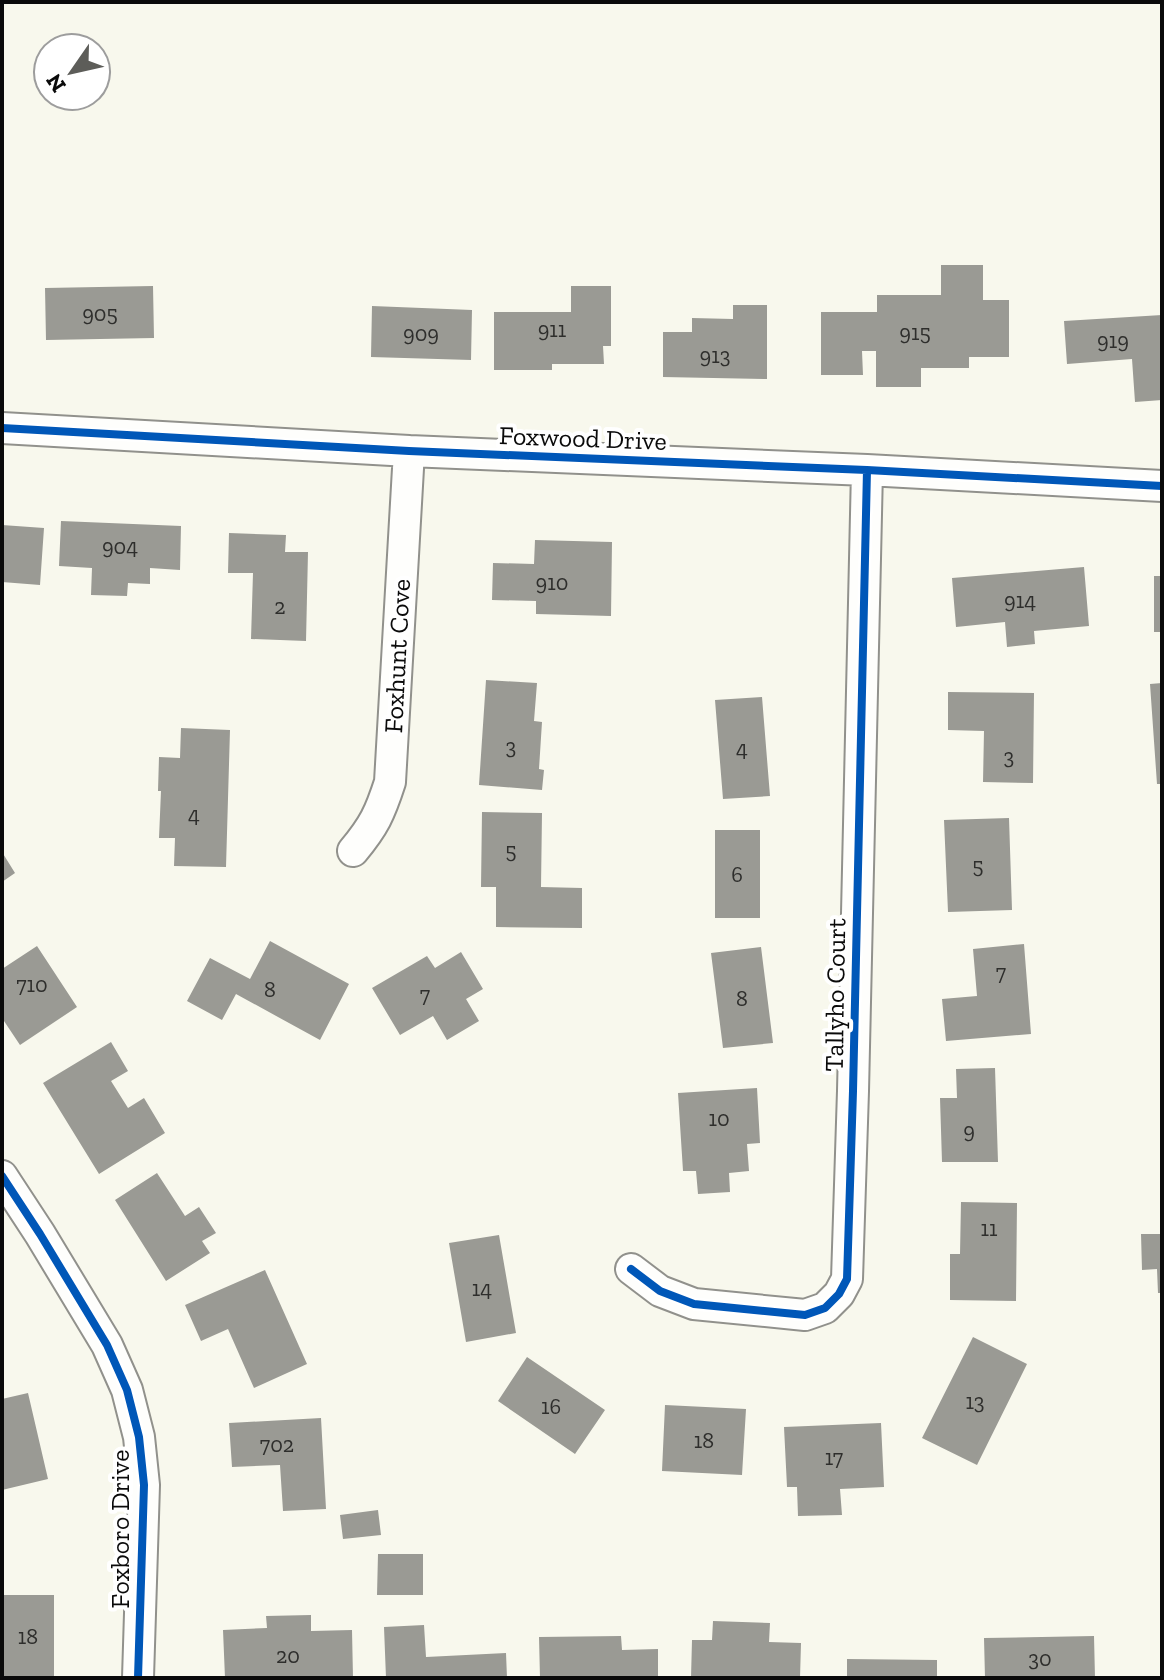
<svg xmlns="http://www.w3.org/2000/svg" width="1164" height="1680" viewBox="0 0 1164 1680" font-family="'Zilla Slab',serif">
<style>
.building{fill:#9a9a94}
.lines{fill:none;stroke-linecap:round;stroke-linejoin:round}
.minor-casing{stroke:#91918c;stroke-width:34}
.minor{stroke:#fefefc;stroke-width:30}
.cycleway-casing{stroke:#fff;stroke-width:13}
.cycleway{stroke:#0057b8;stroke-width:8}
.labels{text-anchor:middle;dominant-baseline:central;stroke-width:8;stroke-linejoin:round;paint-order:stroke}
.number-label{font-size:22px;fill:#2e2e2c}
.street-label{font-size:26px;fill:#0a0a0a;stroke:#fff}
</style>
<rect width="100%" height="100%" fill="#f8f8ed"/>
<path class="building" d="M941,265H983V300H1009V357H969V368H921V387H876V351H862L863,375H821V312H877V295H941Z
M153,286L154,338L46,340L45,288Z
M571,286H611V346H603L604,364H552V370H494V312H571Z
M733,305H767V379L663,377V332H692V318L733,319Z
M372,306L472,310L471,360L371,357Z
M1162,315V400L1135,402L1132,359L1067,364L1064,321Z
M61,521L181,526L180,570L150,568V584L128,583L127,596L91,595L92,568L59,566Z
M2,525L44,528L40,585L2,582Z
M229,533L286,535L285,552H308L306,641L251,639L253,573H228Z
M535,540L612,542L611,616L536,614V601L492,600L493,563L534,564Z
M1084,567L1089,626L1034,631L1035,644L1007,647L1005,622L956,627L952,578Z
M1154,576H1162V632H1154Z
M486,680L537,683L534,721L542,722L539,769L544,770L542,790L479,785Z
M1162,683V784H1157L1150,684Z
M948,692L1034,693L1033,783L983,782L984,731L948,730Z
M762,697L770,796L723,799L715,700Z
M181,728L230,730L226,867L174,866L175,838H159L161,791H158L159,757L180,758Z
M482,812L542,813L541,887L582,888V928L496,927V887H481Z
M1009,818L1012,910L948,912L944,820Z
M715,830H760V918H715Z
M2,852L15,873L2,882Z
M270,941L349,984L320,1040L236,994L222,1020L187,1001L210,958L250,979Z
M1024,944L1031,1034L946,1041L942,999L977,996L973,949Z
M37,946L77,1007L20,1045L2,1018V969Z
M761,947L773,1043L723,1048L711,953Z
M461,952L483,989L466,999L479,1021L447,1040L433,1016L400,1035L372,988L427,956L435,968Z
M111,1042L128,1071L111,1081L128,1108L144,1098L165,1133L99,1174L43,1083Z
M995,1068L998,1162H942L940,1098H957L956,1069Z
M757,1088L760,1143L747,1144L749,1171L729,1173L730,1192L698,1194L696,1171H683L678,1093Z
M157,1173L185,1216L199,1207L216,1233L202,1241L210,1253L166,1281L115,1200Z
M961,1202L1017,1203L1016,1301L950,1300V1254H960Z
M1141,1234H1162V1293H1158L1157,1269L1142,1270Z
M499,1235L516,1333L466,1342L449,1243Z
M265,1270L307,1364L254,1388L228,1329L201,1341L185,1305Z
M973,1337L1027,1364L977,1465L922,1438Z
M527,1357L605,1410L575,1454L498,1401Z
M28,1393L48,1479L2,1490V1399Z
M665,1405L746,1409L742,1475L662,1471Z
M321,1418L326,1509L283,1511L280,1465L232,1467L229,1423Z
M881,1423L884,1487L840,1489L842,1515L798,1516L797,1487H787L784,1427Z
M378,1510L381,1535L343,1539L340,1515Z
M378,1554H423V1595H377Z
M2,1595H54V1676H2Z
M311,1615V1631L352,1630L353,1678H225L223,1630L267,1628L266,1616Z
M713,1621L770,1623L769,1642L801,1643L800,1678H691L692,1640H712Z
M424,1625L426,1657L506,1653L507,1678H386L384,1627Z
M621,1636L622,1650L658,1649V1678H540L539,1637Z
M1094,1636L1095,1678H985L984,1638Z
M847,1659L937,1660V1678H847Z"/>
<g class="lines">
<g class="minor-casing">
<path id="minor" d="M2,428L409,451L867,470L1162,486
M353,851C374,826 380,813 390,782L409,451
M2,1176L40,1234L107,1345L127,1390L139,1437L144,1485L138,1678
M631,1269L660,1291L694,1304L805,1315L825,1308L839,1294L847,1279L853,1091L867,470"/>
</g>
<use href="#minor" class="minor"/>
<g class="cycleway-casing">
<path id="cycleway" d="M2,428L409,451L867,470L1162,486
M2,1176L40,1234L107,1345L127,1390L139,1437L144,1485L138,1678
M631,1269L660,1291L694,1304L805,1315L825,1308L839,1294L847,1279L853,1091L867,470"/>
</g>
<use href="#cycleway" class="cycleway"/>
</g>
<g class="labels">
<g class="number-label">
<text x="100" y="313">905</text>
<text x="552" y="329">911</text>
<text x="915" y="332">915</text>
<text x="421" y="333">909</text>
<text x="1113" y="340">919</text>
<text x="715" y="355">913</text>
<text x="120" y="546">904</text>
<text x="552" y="582">910</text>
<text x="1020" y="600">914</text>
<text x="280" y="606">2</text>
<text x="511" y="746">3</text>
<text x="742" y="748">4</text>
<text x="1009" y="756">3</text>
<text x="194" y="814">4</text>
<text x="511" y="850">5</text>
<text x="978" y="865">5</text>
<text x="737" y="874">6</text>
<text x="1001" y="972">7</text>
<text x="32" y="984">710</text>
<text x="270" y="989">8</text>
<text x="425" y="994">7</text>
<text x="742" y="998">8</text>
<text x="719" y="1118">10</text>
<text x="969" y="1130">9</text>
<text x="989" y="1228">11</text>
<text x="482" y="1288">14</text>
<text x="975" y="1401">13</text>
<text x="551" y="1406">16</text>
<text x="704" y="1440">18</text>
<text x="277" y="1444">702</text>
<text x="834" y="1457">17</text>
<text x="28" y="1636">18</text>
<text x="288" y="1655">20</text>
<text x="1040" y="1658">30</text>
</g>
<g class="street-label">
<text transform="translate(583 438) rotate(2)">Foxwood Drive</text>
<text transform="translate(397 656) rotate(-87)">Foxhunt Cove</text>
<text transform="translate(835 995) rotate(-89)">Tallyho Court</text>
<text transform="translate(120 1529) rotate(-90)">Foxboro Drive</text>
</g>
</g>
<rect width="1164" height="1680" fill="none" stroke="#0a0a0a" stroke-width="8"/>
<g transform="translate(72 72) rotate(236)"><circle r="38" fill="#ffffff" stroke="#9d9d9d" stroke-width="2"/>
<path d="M0-6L14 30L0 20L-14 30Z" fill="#5d5d59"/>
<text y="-12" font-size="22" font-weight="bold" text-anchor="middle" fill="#0a0a0a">N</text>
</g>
</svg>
